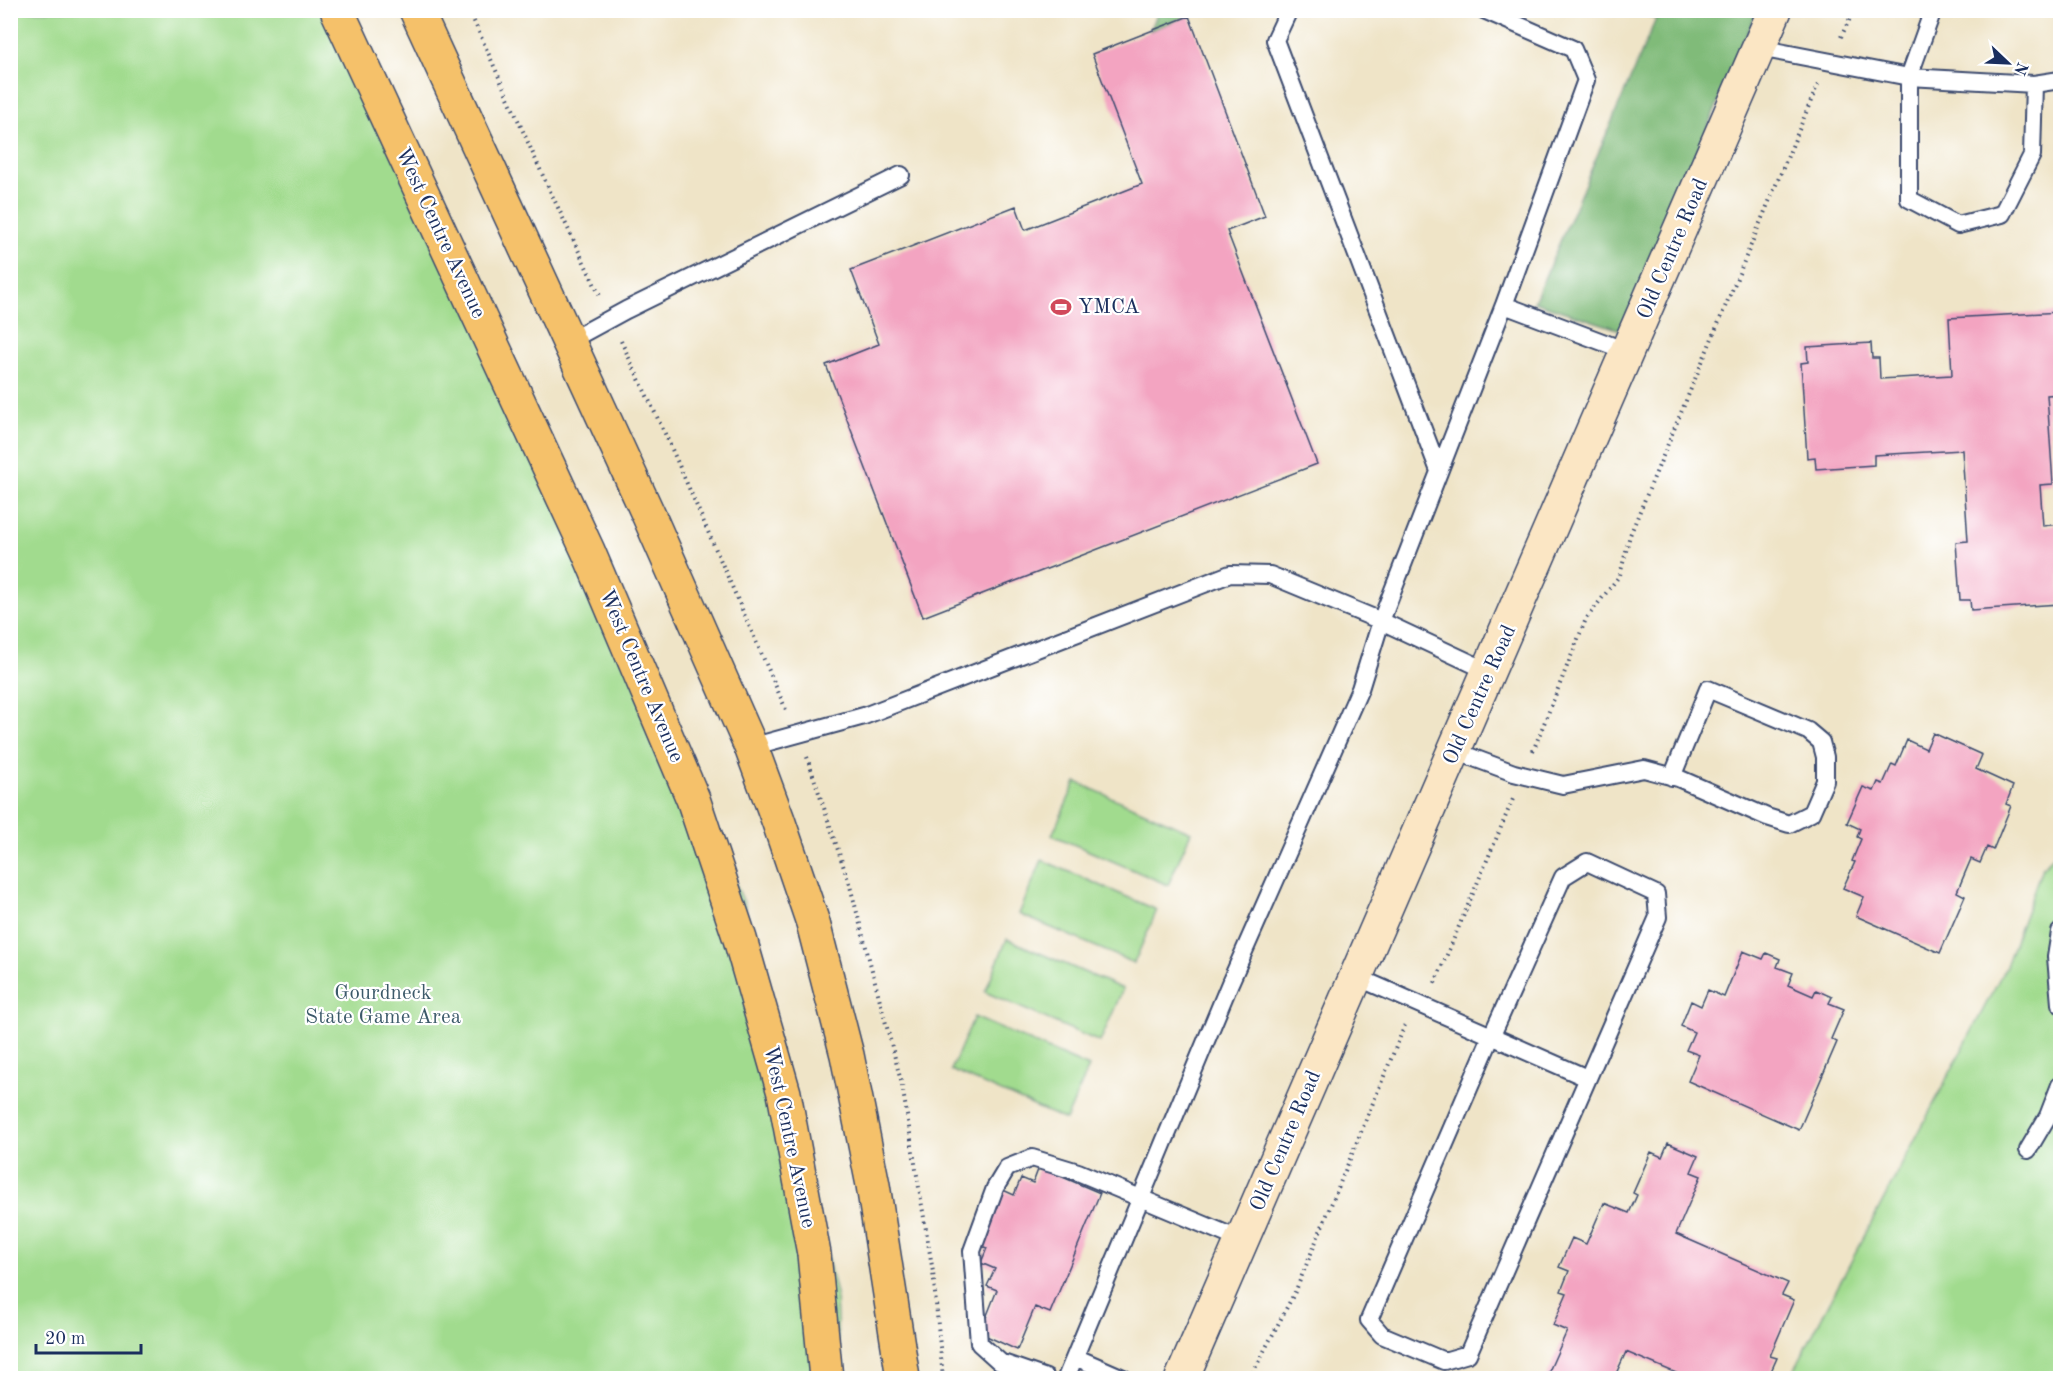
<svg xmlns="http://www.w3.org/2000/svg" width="2071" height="1389" viewBox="0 0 2071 1389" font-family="'Old Standard TT',serif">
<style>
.green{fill:#a1db8e;stroke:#5e8576;stroke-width:1.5}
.forest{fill:#80bb79;stroke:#4e756c;stroke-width:1.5}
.building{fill:#f3a4c1}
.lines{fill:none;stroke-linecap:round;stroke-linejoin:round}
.lane-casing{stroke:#3b4a6e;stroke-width:20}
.secondary-casing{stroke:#3b4a6e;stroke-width:36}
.primary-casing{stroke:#3b4a6e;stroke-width:36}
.path{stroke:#3b4a6e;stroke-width:4;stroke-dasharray:1.5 4.5;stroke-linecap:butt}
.lane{stroke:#fff;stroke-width:16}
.secondary{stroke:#fbe6c4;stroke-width:33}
.primary{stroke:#f5c16b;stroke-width:33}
.labels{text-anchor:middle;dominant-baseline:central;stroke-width:4.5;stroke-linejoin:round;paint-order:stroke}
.street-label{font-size:21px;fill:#1b2f5e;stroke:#fff}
.poi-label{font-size:21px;fill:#1b2f5e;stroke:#fff;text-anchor:start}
.park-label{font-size:21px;fill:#3c5a6a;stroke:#fff}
</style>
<rect width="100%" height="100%" fill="#fff"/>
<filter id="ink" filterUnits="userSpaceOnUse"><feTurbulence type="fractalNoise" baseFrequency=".0167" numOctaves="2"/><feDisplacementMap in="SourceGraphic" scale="12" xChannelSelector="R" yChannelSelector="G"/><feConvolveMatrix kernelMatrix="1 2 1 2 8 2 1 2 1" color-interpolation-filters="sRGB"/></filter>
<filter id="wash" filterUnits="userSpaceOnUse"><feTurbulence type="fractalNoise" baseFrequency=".008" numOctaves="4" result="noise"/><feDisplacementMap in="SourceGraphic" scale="24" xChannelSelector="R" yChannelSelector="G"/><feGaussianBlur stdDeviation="1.35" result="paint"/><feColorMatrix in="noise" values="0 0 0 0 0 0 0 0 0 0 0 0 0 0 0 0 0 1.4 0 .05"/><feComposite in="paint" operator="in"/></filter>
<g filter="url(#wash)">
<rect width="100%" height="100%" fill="#efe4c7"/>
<path class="green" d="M10,11H348L745,905L836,1294L839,1378H11Z
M1076,782L1191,832L1168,885L1052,835Z
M2060,849V1378H1790L2006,966L2042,868Z
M1042,860L1157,910L1134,963L1019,914Z
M1007,939L1123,989L1100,1042L985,992Z
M974,1017L1089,1067L1066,1120L951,1070Z"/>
<path class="forest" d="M1159,10H1210V11L1189,16L1150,31Z
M1638,11H1757L1621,330L1534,302L1656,19Z"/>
<g id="blocks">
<path class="building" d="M1189,16L1265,216L1227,231L1317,464L923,617L826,365L879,344L851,270L1016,206L1025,230L1142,184L1092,54Z
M2060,312V394L2047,395L2053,484L2040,485L2043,526L2060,524V604L1971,610L1970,600H1960L1956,542L1968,541L1962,450L1874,455V465L1816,469L1815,457L1807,458L1801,363L1808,362L1807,347L1871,343L1872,358H1879L1880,379L1952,375L1949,318Z
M1933,733L1982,755L1976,769L2013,786L2006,804L2011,806L1993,850L1987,847L1980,863L1971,859L1957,892L1965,896L1940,953L1856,916L1864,897L1843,888L1855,862L1852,861L1861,839L1857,837L1860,829L1847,823L1863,787L1874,791L1878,782L1883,784L1892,764L1896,766L1907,740L1926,749Z
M1743,951L1763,959L1766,953L1780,959L1777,967L1793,973L1788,985L1813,996L1816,990L1832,997L1829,1003L1844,1009L1831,1039L1837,1042L1799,1130L1688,1081L1699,1055L1686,1050L1694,1032L1681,1026L1691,1001L1701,1006L1708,990L1724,997Z
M1668,1143L1698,1156L1691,1172L1701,1176L1676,1234L1788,1283L1782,1295L1794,1300L1770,1356L1777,1358L1768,1378H1688L1626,1352L1614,1378H1546L1567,1331L1553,1325L1567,1293L1561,1291L1569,1271L1559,1267L1572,1238L1586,1244L1604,1203L1629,1213L1637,1195L1633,1193L1651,1152L1662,1157Z
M1039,1167L1100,1193L1050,1313L1035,1307L1017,1350L980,1333L997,1290L987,1286L995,1269L981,1263L987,1248L978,1245L1001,1189L1014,1195L1021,1178L1033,1183Z"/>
</g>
</g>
<g filter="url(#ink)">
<use href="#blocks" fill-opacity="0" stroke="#3b4a6e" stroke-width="1.5"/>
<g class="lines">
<g class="lane-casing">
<path id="lane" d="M1289,10L1275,40L1439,471
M1484,10L1573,49L1586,80L1504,305
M1933,10L1909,77V199L1958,225L2002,214L2032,155L2034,84
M1759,48L1909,77L2034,84L2060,80
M569,341L626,310L901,175
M751,747L864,716L1230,574L1270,575L1381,621L1490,672
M1455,751L1514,773L1563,785L1644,769L1678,778L1767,817L1789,824L1811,813L1825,781V757L1821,742L1808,731L1708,689L1672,777
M1587,862L1656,894L1658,917L1468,1354L1444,1361L1382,1335L1369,1320L1492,1035L1563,877Z
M2060,932L2056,957L2060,1004
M1357,977L1587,1078
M2028,1150L2048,1116L2060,1085
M1075,1357L1123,1378
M1046,1378L1000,1362L979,1343L972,1251L995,1188L1007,1168L1032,1158L1078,1172L1243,1241
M1066,1378L1230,983L1360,689L1381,621L1504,305L1629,352"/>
</g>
<g class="secondary-casing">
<path id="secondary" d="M1182,1378L1775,10"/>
</g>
<g class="primary-casing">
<path id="primary" d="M337,10L588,551L693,799L740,939L784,1093L814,1254L826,1378
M416,10L649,516L751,747L778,820L813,923L847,1055L873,1185L903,1378"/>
</g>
<path class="path" d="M469,10L543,176L600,296
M1841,37L1854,10
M621,341L667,438L787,712
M1533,751L1586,619L1620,575L1630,535L1818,84
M807,757L850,886L902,1085L933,1272L943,1378
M1435,983L1513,799
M1250,1378L1296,1290L1405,1025"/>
<use href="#lane" class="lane"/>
<use href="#secondary" class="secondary"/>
<use href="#primary" class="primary"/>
</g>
</g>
<defs>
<g id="stadium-bare" transform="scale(1.62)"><path d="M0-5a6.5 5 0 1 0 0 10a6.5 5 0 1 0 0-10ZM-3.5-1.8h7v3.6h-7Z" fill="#d1495b" stroke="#fff" stroke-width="2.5" paint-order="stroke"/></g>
</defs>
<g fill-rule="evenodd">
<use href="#stadium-bare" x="1061" y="307"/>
</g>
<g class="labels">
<g class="street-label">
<text transform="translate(440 233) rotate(65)">West Centre Avenue</text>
<text transform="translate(1673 249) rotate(-67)">Old Centre Road</text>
<text transform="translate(641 676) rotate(67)">West Centre Avenue</text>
<text transform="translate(1480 695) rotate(-66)">Old Centre Road</text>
<text transform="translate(789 1137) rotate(78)">West Centre Avenue</text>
<text transform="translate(1286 1141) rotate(-67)">Old Centre Road</text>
</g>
<g class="poi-label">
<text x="1078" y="307">YMCA</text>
</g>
<g class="park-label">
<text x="383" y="993">Gourdneck<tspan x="383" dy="24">State Game Area</tspan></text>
</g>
</g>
<rect width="2071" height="1389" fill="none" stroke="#fff" stroke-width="36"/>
<g transform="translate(2008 63) rotate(113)" stroke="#ffffff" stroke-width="4.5" paint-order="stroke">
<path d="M0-4.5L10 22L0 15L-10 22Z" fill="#1b2f5e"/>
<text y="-9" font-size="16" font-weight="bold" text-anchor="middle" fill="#1b2f5e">N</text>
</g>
<path d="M36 1344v9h105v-9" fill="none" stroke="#1b2f5e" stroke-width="3"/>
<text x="45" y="1344" font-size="18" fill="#1b2f5e" stroke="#ffffff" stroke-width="4.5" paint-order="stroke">20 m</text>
</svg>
